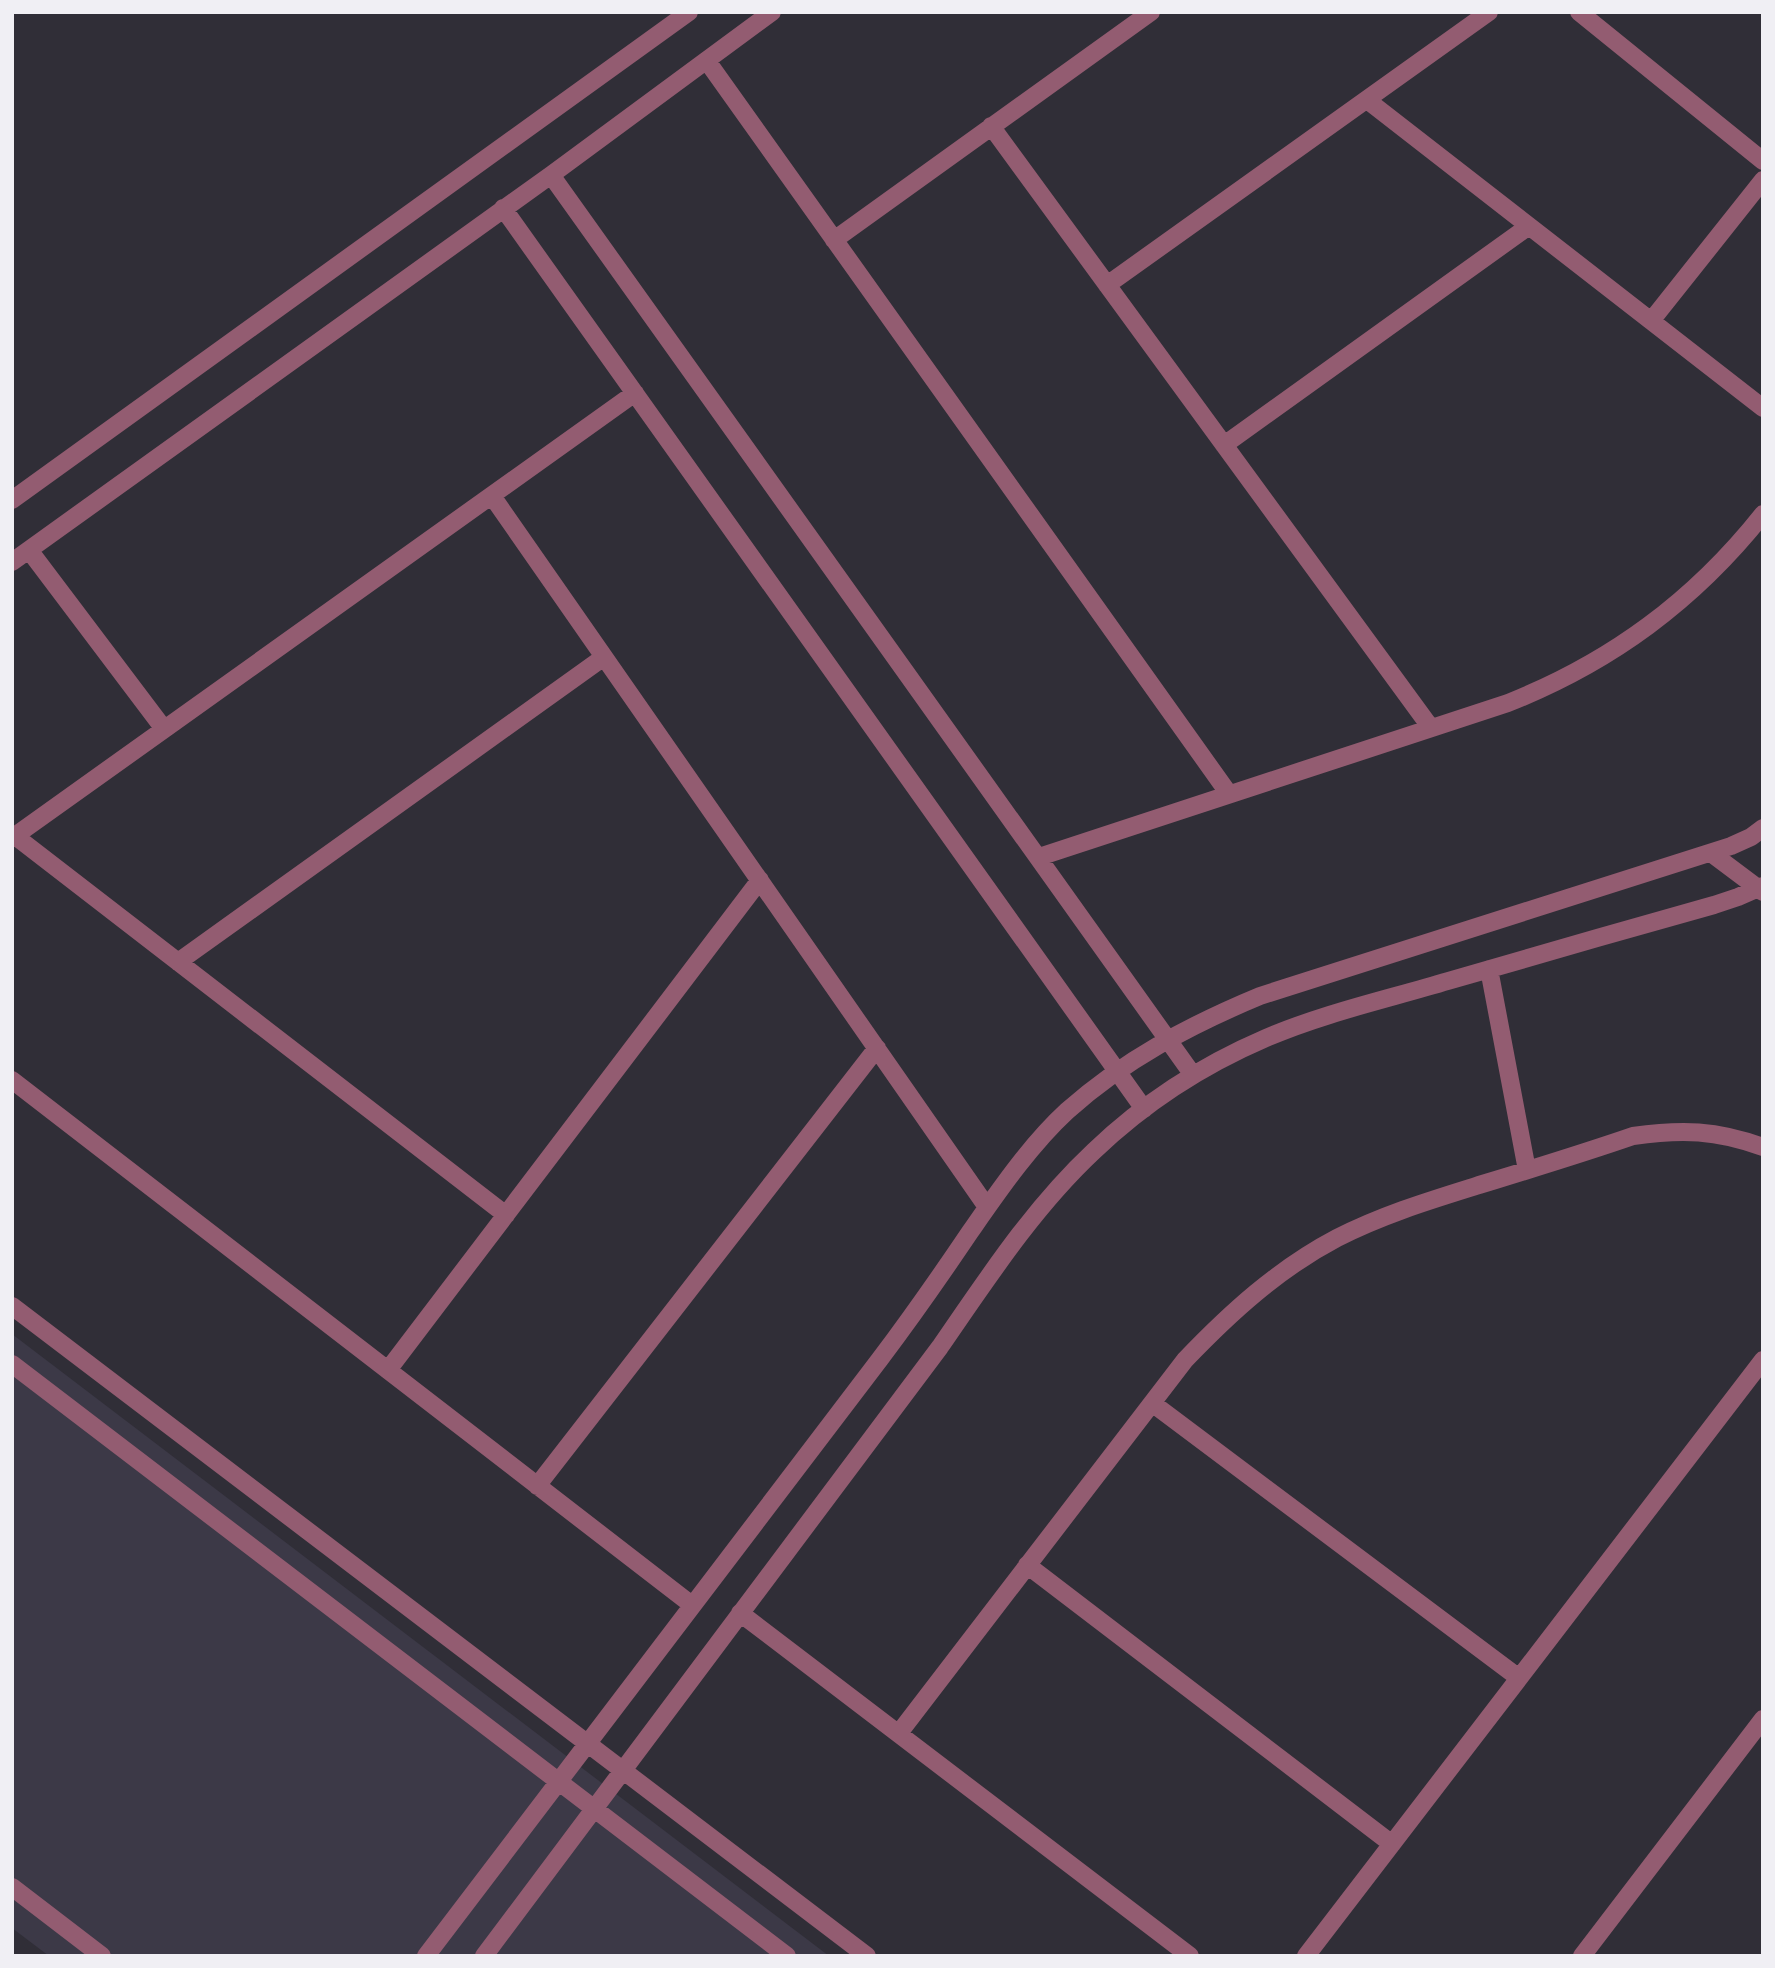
<svg xmlns="http://www.w3.org/2000/svg" width="1775" height="1968" viewBox="0 0 1775 1968" font-family="'Alegreya Sans',sans-serif">
<style>
.built{fill:#3c3947}
.lines{fill:none;stroke-linecap:round;stroke-linejoin:round}
.street{stroke:#935c71;stroke-width:18}
</style>
<rect width="100%" height="100%" fill="#302e37"/>
<path class="built" d="M12,1334L829,1956H49L12,1928Z"/>
<g class="lines">
<path class="street" d="M1579,12L1763,161
M707,61L1229,794
M1367,100L1763,408
M991,126L1431,728
M551,175L1193,1075
M503,208L1144,1109
M834,240L1151,12
M1107,285L1489,12
M1651,321L1763,180
M1224,445L1529,226
M492,496L987,1207
M12,500L689,12
M29,550L164,729
M12,562L551,175L772,12
M15,836L506,1215
M12,838L635,393
M1711,853L1763,892
M1039,857L1508,703C1611,662 1694,601 1763,514
M178,962L604,657
M1489,969L1527,1170
M12,1080L692,1605
M12,1306L867,1956
M12,1364L787,1956
M388,1370L760,880
M1152,1403L1519,1678
M537,1486L877,1048
M1027,1565L1392,1844
M740,1613L1190,1956
M899,1733L1185,1360C1230,1313 1278,1269 1337,1238C1382,1215 1428,1201 1476,1186C1528,1170 1581,1154 1633,1136C1682,1129 1716,1130 1763,1147
M12,1887L102,1956
M426,1956C577,1757 729,1558 880,1359C911,1318 941,1275 970,1232C998,1192 1030,1145 1067,1111C1124,1060 1190,1025 1260,996L1731,846L1751,837L1763,828
M484,1956L940,1347C987,1279 1033,1208 1094,1151C1143,1104 1203,1065 1266,1038C1324,1013 1388,999 1448,981C1537,955 1625,930 1714,905L1738,897L1763,886
M1306,1956L1763,1360
M1582,1956L1763,1719"/>
</g>
<rect width="1775" height="1968" fill="none" stroke="#f0eff4" stroke-width="28"/>
</svg>
